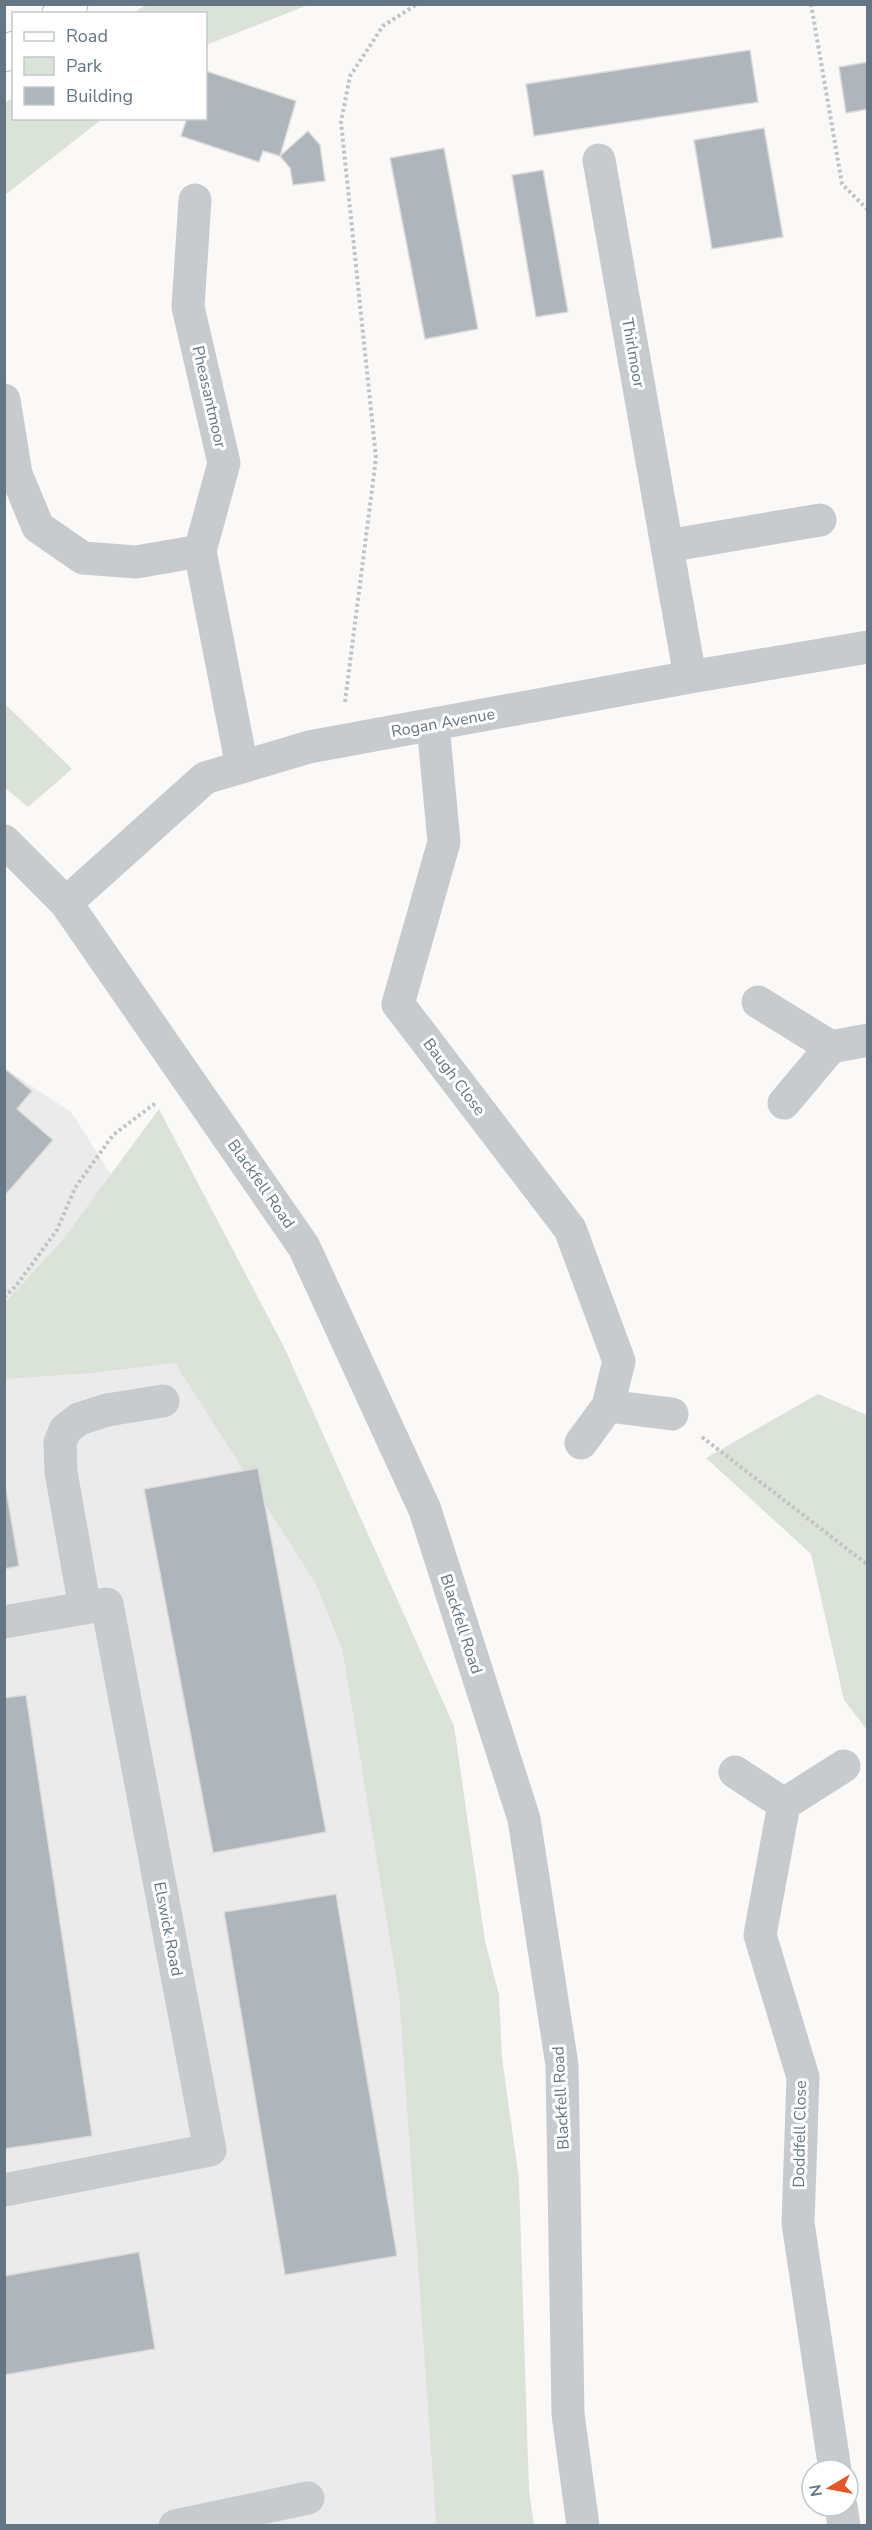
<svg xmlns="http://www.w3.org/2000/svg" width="872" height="2530" viewBox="0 0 872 2530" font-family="'Nunito Sans',sans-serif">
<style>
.built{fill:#eaebea}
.green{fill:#dbe2d8}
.building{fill:#aeb6bc;stroke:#dbdbd9;stroke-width:1.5}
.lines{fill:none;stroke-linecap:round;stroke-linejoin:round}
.major-casing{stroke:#b8bdc0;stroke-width:35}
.path{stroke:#c1c3c5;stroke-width:4;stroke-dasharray:3 3;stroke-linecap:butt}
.minor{stroke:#c7cbce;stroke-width:33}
.major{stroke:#fff;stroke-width:33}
.labels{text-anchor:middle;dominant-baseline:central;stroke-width:6;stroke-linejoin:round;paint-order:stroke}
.street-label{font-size:16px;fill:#647683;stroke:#fff}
</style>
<rect width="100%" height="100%" fill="#faf9f7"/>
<path class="built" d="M4,1068L71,1112L228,1356L342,1649L399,1996L436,2525H5Z"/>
<path class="green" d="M146,5V4L308,5L206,45V14L133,13Z
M13,97L14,118L102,119L5,195V103Z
M4,703L72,769L28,807L5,788Z
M159,1109L284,1347L454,1726L485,1941L499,1995L502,2057L519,2180L529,2491L534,2525H436L399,1996L342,1649L316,1584L175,1363L92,1373L5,1379L4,1304L61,1242Z
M818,1394L867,1415V1730L844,1700L811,1554L706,1458Z"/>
<path class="building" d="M750,50L758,102L534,136L526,84Z
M868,62V109L846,113L839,67Z
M206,71L296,101L280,156L263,151L259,162L181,136L187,118H206Z
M764,128L783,237L712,249L694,140Z
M308,131L320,145L325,181L293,185L290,168L280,156Z
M444,148L478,329L425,339L390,158Z
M543,170L568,312L536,317L512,175Z
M4,1068L32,1091L17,1109L53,1140L7,1193L4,1191Z
M258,1468L326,1832L213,1853L144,1489Z
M4,1477L19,1566L4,1569Z
M26,1695L92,2136L4,2149V1698Z
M336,1894L397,2256L285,2275L224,1912Z
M139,2252L155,2349L4,2375V2276Z"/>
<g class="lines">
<g class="major-casing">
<path id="major" d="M59,14L71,4
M4,55L14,48"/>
</g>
<path class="path" d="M811,4L842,184L868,210
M345,702L376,458L341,122L350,76L383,26L417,4
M4,1297L16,1286L57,1230L75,1188L113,1135L157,1102
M702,1437L868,1565"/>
<path class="minor" d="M599,160L690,677
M195,200L188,307L224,463L200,551L242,767
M4,400L16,474L38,527L83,558L136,562L200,551
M667,546L820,520
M433,725L444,842L398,1004L570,1229L619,1361L608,1406L581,1443
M4,841L66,903L304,1247L425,1510L524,1819L562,2065L568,2414L583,2526
M66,903L205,778L309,747L690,677L868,647
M758,1002L831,1047
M784,1103L831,1047L868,1040
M608,1406L672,1414
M85,1608L61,1472L60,1443L65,1430L79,1419L107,1410L163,1401
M4,1622L107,1604L210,2150L4,2190
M735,1772L784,1804
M835,2470L798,2223L803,2077L760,1935L784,1804L844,1766
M841,2506L844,2526
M175,2526L308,2498"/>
<use href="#major" class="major"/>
</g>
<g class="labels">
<g class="street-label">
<text transform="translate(633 353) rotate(80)">Thirlmoor</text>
<text transform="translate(209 397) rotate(77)">Pheasantmoor</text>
<text transform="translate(443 723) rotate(-10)">Rogan Avenue</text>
<text transform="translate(454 1077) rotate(53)">Baugh Close</text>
<text transform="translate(261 1184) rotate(55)">Blackfell Road</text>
<text transform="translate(461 1624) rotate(72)">Blackfell Road</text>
<text transform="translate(168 1929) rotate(79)">Elswick Road</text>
<text transform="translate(561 2098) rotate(-93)">Blackfell Road</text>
<text transform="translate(800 2134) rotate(-89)">Doddfell Close</text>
</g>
</g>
<rect width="872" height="2530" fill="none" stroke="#647683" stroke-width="12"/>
<rect x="12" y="12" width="195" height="108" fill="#ffffff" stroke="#c1c8cd" stroke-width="1.5"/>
<rect x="24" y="32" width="30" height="9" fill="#ffffff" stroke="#c1c8cd" stroke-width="1.5"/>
<text x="66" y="42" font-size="18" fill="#647683">Road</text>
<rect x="24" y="57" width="30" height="18" fill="#dbe2d8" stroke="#c1c8cd" stroke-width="1.5"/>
<text x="66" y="72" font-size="18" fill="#647683">Park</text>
<rect x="24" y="87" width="30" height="18" fill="#aeb6bc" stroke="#c1c8cd" stroke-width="1.5"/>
<text x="66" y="102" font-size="18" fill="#647683">Building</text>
<g transform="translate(830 2488) rotate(260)"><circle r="28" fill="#ffffff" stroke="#c1c8cd" stroke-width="1.5"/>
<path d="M0-4.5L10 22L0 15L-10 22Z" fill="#e7542a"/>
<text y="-9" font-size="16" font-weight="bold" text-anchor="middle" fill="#647683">N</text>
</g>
</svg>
